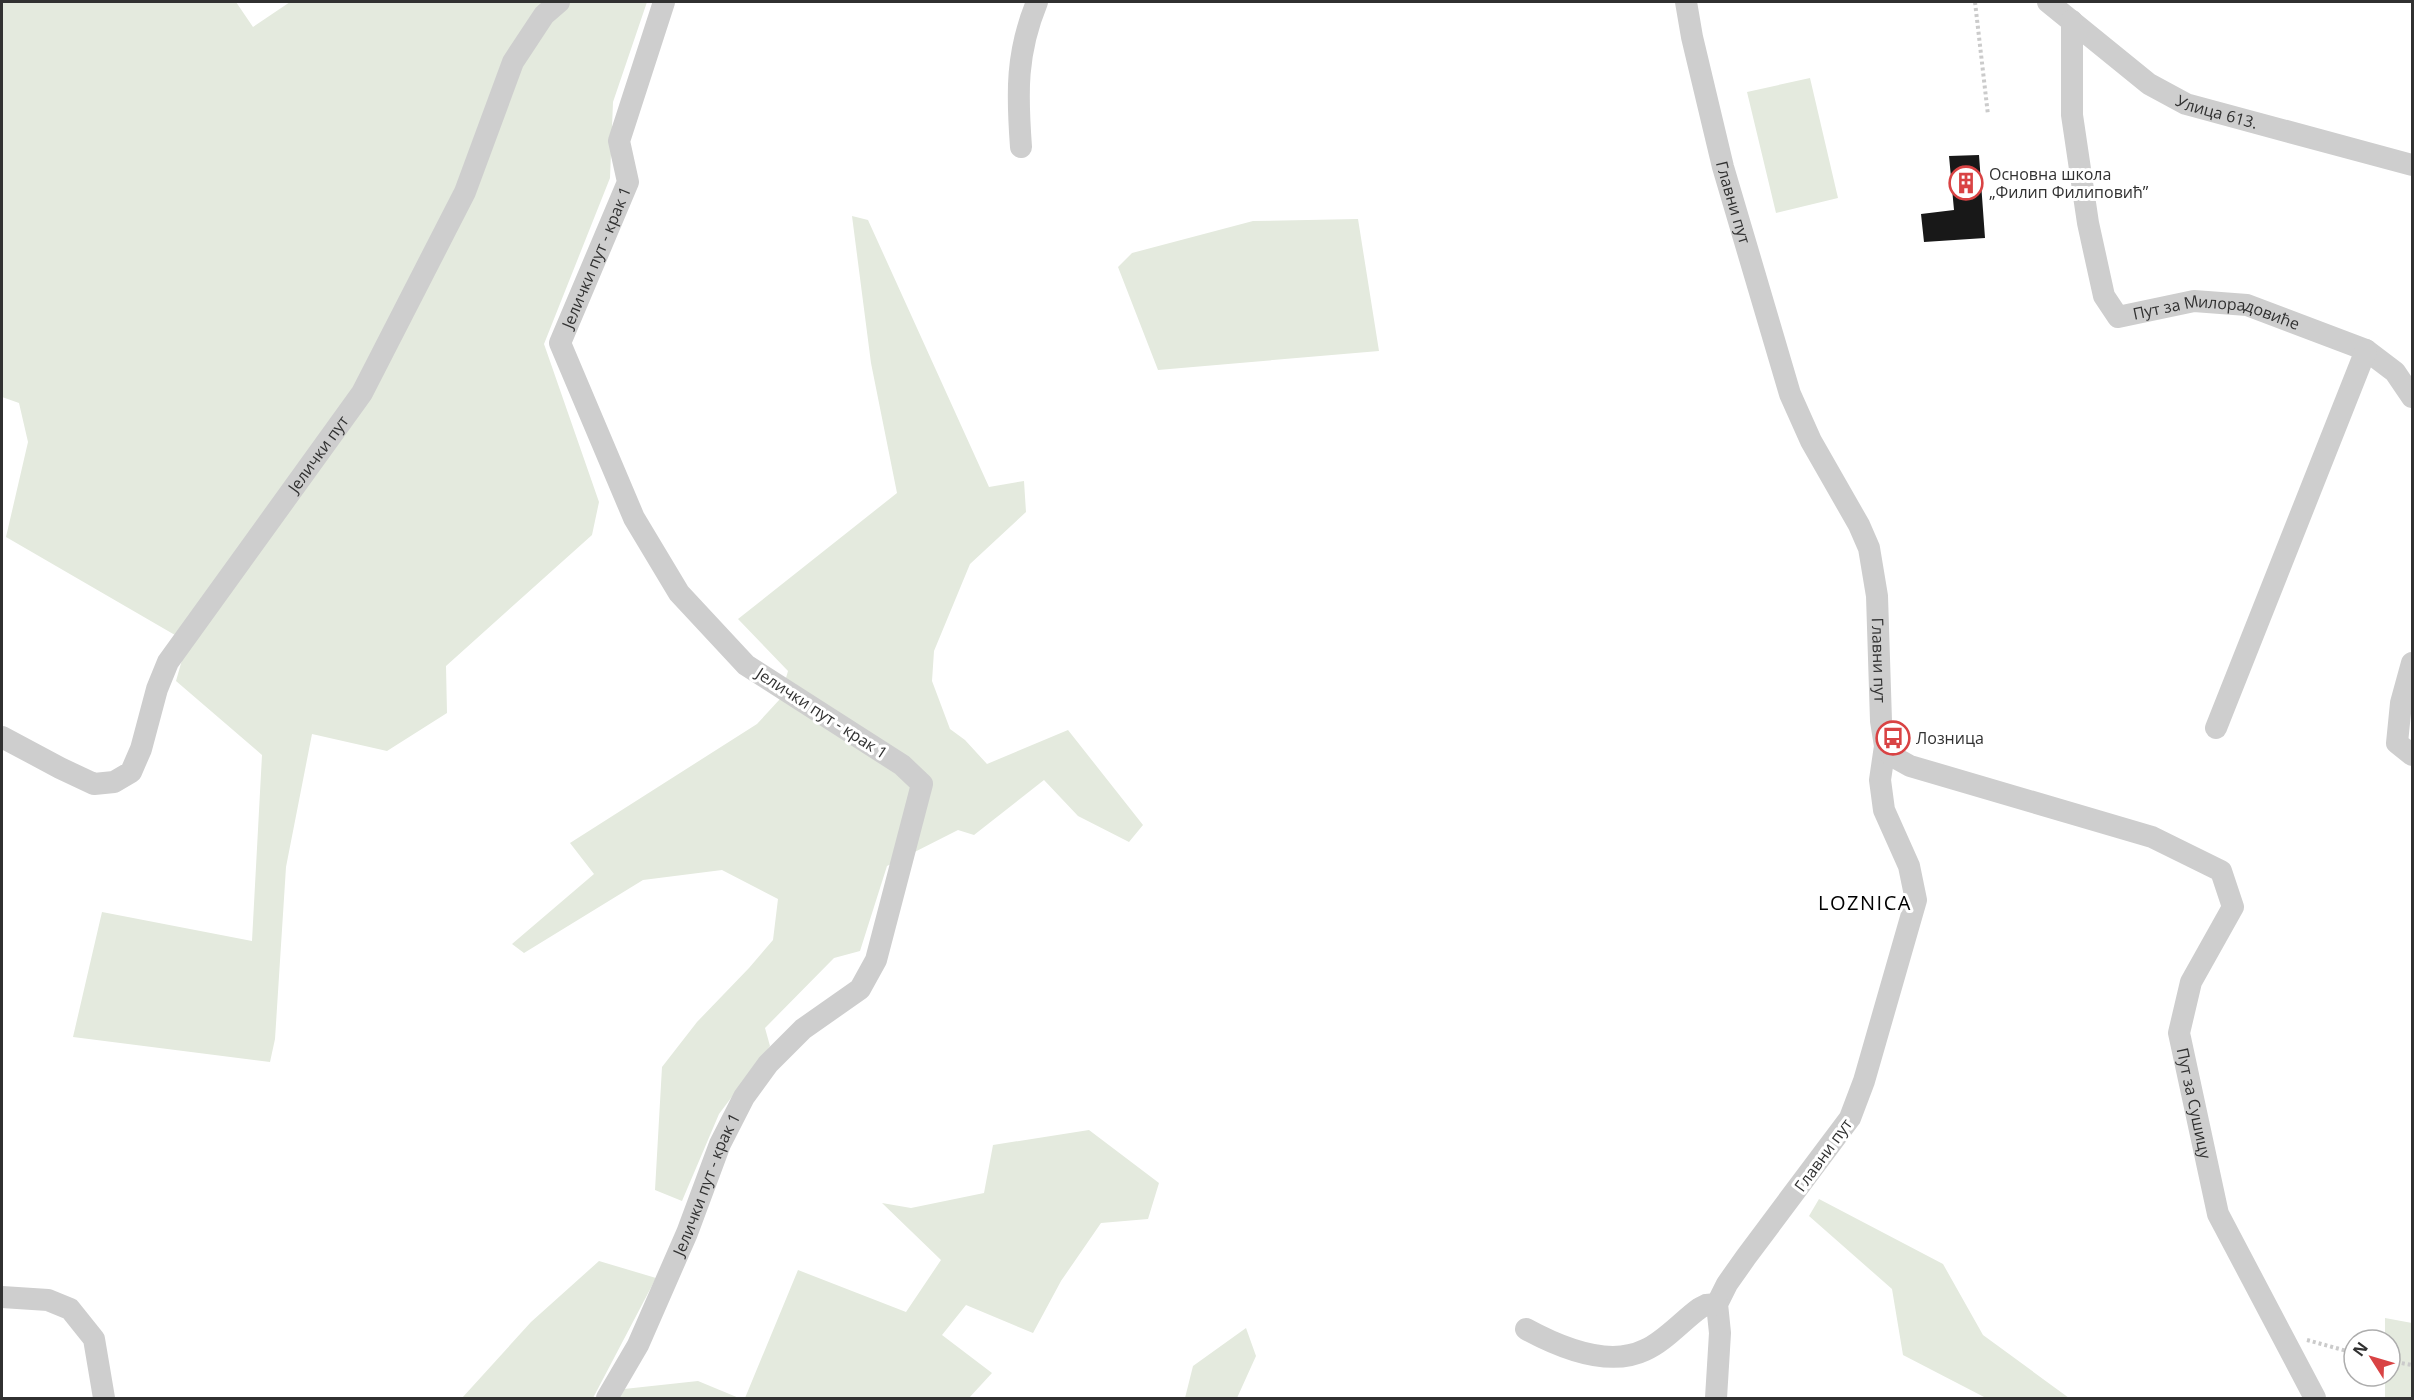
<svg xmlns="http://www.w3.org/2000/svg" width="2414" height="1400" viewBox="0 0 2414 1400" font-family="'Open Sans',sans-serif">
<style>
.green{fill:#e4eade}
.building{fill:#181818}
.lines{fill:none;stroke-linecap:round;stroke-linejoin:round}
.path{stroke:#cbcbcb;stroke-width:4;stroke-dasharray:3 3;stroke-linecap:butt}
.minor{stroke:#cecece;stroke-width:22}
.labels{text-anchor:middle;dominant-baseline:central;stroke-width:6;stroke-linejoin:round;paint-order:stroke}
.street-label{font-size:16px;fill:#313131;stroke:#fff}
.poi-label{font-size:16px;fill:#313131;stroke:#fff;text-anchor:start}
.quarter-label{font-size:20px;letter-spacing:1.5px;fill:#000;stroke:#fff}
</style>
<rect width="100%" height="100%" fill="#fff"/>
<path class="green" d="M2,2H236L253,27L290,2H647L613,102L610,178L544,344L599,502L592,535L446,666L447,713L387,751L312,734L286,867L275,1039L270,1062L73,1037L102,912L252,941L262,755L176,681L187,642L6,537L28,442L19,403L2,397Z
M1810,78L1838,198L1776,213L1747,92Z
M852,216L868,220L989,487L1024,481L1026,512L970,564L934,651L932,681L950,729L965,740L987,764L1068,730L1143,825L1129,842L1078,816L1044,780L974,835L958,830L887,866L860,951L834,958L765,1028L770,1046L719,1114L682,1201L655,1190L662,1067L697,1022L749,968L773,940L778,899L722,870L643,880L524,953L512,944L594,874L570,843L757,724L780,699L788,671L738,619L897,493L871,363Z
M1358,219L1379,351L1158,370L1118,267L1132,253L1253,221Z
M1089,1130L1159,1183L1148,1219L1101,1223L1061,1281L1033,1333L966,1305L942,1335L992,1373L969,1398H745L798,1270L906,1312L941,1260L882,1203L911,1208L984,1193L993,1145Z
M1819,1199L1943,1264L1983,1335L2069,1398H1986L1903,1355L1892,1289L1809,1216Z
M599,1261L656,1278L593,1398H462L531,1322Z
M2385,1318L2412,1323V1398H2385V1376H2390V1340H2385Z
M1246,1328L1256,1356L1237,1398H1185L1193,1366Z
M698,1381L739,1398H618L624,1389Z"/>
<path class="building" d="M1979,155L1985,238L1924,242L1921,214L1954,210L1949,156Z"/>
<g class="lines">
<path class="path" d="M1975,2L1988,115
M2307,1340L2354,1353
M2390,1361L2412,1365"/>
<g class="minor">
<path id="s1" d="M1686,2L1692,37L1723,167L1790,394L1811,441L1859,525L1869,548L1877,596L1881,721L1885,746L1880,780L1884,810L1909,866L1916,900L1864,1081L1850,1118L1746,1257L1727,1284L1717,1304L1720,1333L1716,1398"/>
<path id="s2" d="M2048,2L2149,84L2186,104L2412,165"/>
<path id="s3" d="M2072,21V115L2088,223L2104,296L2118,317L2194,301L2247,305L2366,350L2395,372L2412,397"/>
<path d="M1021,147C1017,93 1016,53 1037,2"/>
<path d="M2412,663L2401,703L2397,743L2412,755"/>
<path d="M2216,728L2366,350"/>
<path id="s4" d="M2,737L60,768L94,784L114,782L131,772L141,749L157,689L168,662L362,393L465,192L513,62L544,15L559,2"/>
<path id="s5" d="M1885,746L1892,756L1910,766L2152,837L2221,871L2233,907L2191,982L2179,1033L2218,1214L2315,1398"/>
<path d="M2,1297L48,1300L70,1309L94,1339L104,1398"/>
<path d="M1526,1329C1559,1347 1608,1368 1645,1350C1664,1342 1683,1320 1700,1308L1706,1305L1717,1304"/>
<path id="s6" d="M607,1398L638,1345L687,1233L720,1144L744,1097L768,1064L803,1029L860,989L876,960L922,784L902,765L746,665L679,593L634,518L560,343L628,182L619,141L664,2"/>
</g>
</g>
<defs>
<g id="building-ring" transform="scale(1.725)"><circle r="9.5" fill="#fff" stroke="#d94344" stroke-width="1.5"/><path d="M-4-6H4V6H1V3H-1V6H-4ZM-2.5-4.3h1.7v1.8h-1.7ZM.8-4.3h1.7v1.8H.8ZM-2.5-1h1.7V.8h-1.7ZM.8-1h1.7V.8H.8Z" fill="#d94344"/></g>
<g id="bus-ring" transform="scale(1.725)"><circle r="9.5" fill="#fff" stroke="#d94344" stroke-width="1.5"/><path d="M-5-6H5V4H4V6H2V4H-2V6H-4V4H-5ZM-3.5-4V0h7V-4ZM-3.5 1.2v1.5H-2V1.2ZM2 1.2v1.5H3.5V1.2Z" fill="#d94344"/></g>
</defs>
<g fill-rule="evenodd">
<use href="#building-ring" x="1966" y="183"/>
<use href="#bus-ring" x="1893" y="738"/>
</g>
<g class="labels">
<g class="street-label">
<text stroke="none"><textPath href="#s2" startOffset="204">Улица 613.</textPath></text>
<text stroke="none"><textPath href="#s1" startOffset="206">Главни пут</textPath></text>
<text stroke="none"><textPath href="#s6" startOffset="1388">Јелички пут - крак 1</textPath></text>
<text stroke="none"><textPath href="#s3" startOffset="404">Пут за Милорадовиће</textPath></text>
<text stroke="none"><textPath href="#s4" startOffset="516">Јелички пут</textPath></text>
<text stroke="none"><textPath href="#s1" startOffset="692">Главни пут</textPath></text>
<text transform="translate(822 713) rotate(33)">Јелички пут - крак 1</text>
<text stroke="none"><textPath href="#s5" startOffset="610">Пут за Сушицу</textPath></text>
<text transform="translate(1823 1155) rotate(-54)">Главни пут</text>
<text stroke="none"><textPath href="#s6" startOffset="236">Јелички пут - крак 1</textPath></text>
</g>
<g class="poi-label">
<text x="1989" y="174">Основна школа<tspan x="1989" dy="18">„Филип Филиповић”</tspan></text>
<text x="1916" y="738">Лозница</text>
</g>
<g class="quarter-label">
<text x="1865" y="902">LOZNICA</text>
</g>
</g>
<rect width="2414" height="1400" fill="none" stroke="#313131" stroke-width="6"/>
<g transform="translate(2372 1358) rotate(307)"><circle r="28" fill="#ffffff" stroke="#adadad" stroke-width="1.5"/>
<path d="M0-4.5L10 22L0 15L-10 22Z" fill="#d94344"/>
<text y="-9" font-size="16" font-weight="bold" text-anchor="middle" fill="#313131">N</text>
</g>
</svg>
